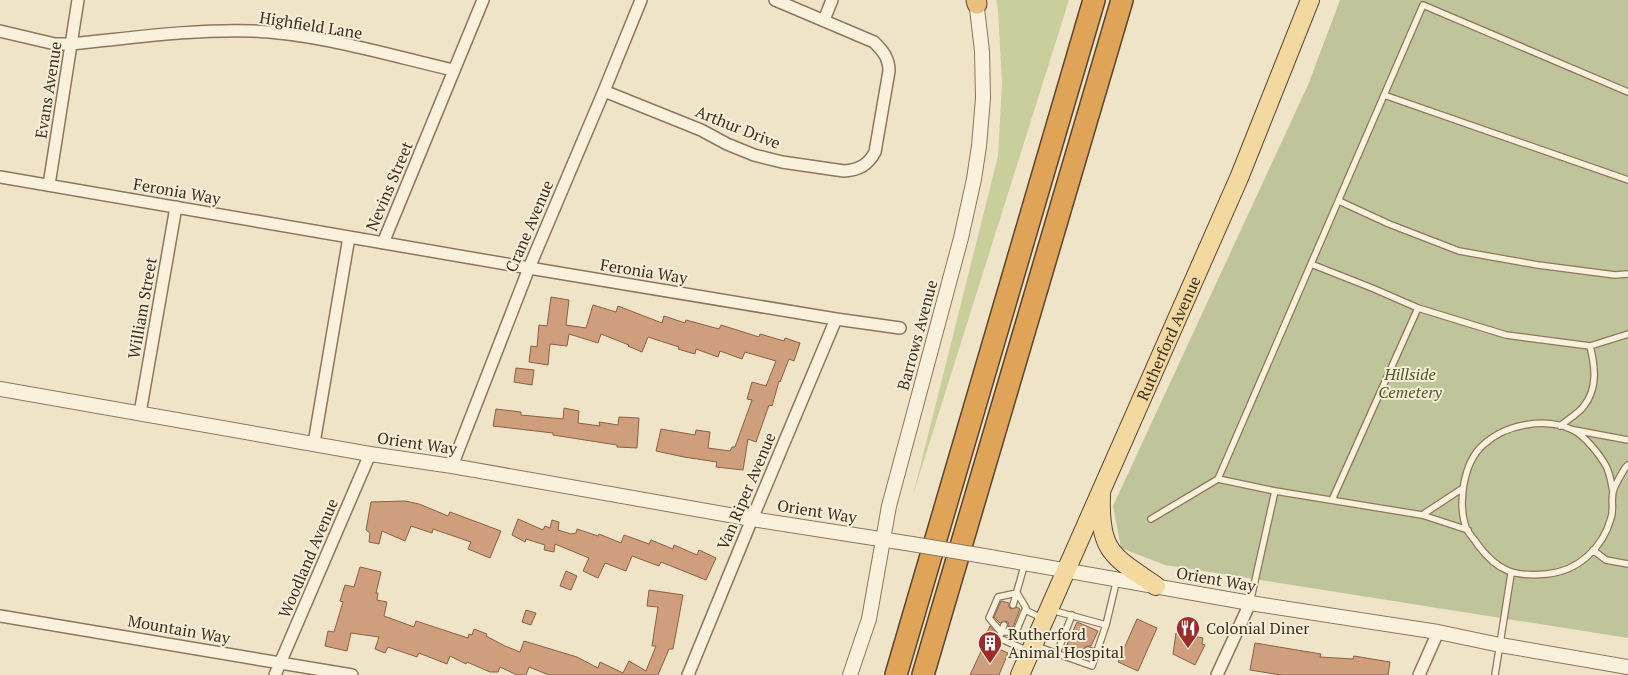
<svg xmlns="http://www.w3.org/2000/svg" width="1628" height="675" viewBox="0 0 1628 675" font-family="'PT Serif',serif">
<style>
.green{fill:#c9cf9b}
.cemetery{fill:#bfc49a}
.building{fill:#cf9f7d;stroke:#8d5f41}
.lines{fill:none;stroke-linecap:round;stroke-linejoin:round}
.service-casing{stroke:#8d765c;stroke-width:8}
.minor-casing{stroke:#8d765c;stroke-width:14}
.tertiary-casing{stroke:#8d765c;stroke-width:16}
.primary-casing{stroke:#5b4430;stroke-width:20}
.trunk-casing{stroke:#5b4430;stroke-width:21}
.motorway-casing{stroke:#5b4430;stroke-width:24}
.service{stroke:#faf1dc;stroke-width:5.5}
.minor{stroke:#faf1dc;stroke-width:11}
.tertiary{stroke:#faf1dc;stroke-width:14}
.primary{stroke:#f3d9a0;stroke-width:18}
.trunk{stroke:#eabe7c;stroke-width:19}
.motorway{stroke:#e0a458;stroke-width:21}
.tertiary-bridge-casing{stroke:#8d765c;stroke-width:16;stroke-linecap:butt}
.tertiary-bridge{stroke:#faf1dc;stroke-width:14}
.labels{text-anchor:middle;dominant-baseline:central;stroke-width:4;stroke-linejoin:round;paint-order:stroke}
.street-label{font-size:16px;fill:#3d2e20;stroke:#f7eed8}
.park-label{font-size:16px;font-style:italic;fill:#4d5a26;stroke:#f7eed8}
.poi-label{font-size:16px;fill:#3d2e20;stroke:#f7eed8;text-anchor:start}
</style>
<rect width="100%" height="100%" fill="#f0e4c8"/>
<path class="green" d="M996,0H1069L913,495L998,156L1002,82L998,10Z"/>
<path class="cemetery" d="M1340,0H1628V638L1165,565L1121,548L1113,506L1308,85Z"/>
<path class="building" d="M551,297L569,300L566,325L586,328L593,305L616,312L618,306L662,323L664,316L685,323L686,320L719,329L721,325L759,337L760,334L784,341L785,338L800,343L794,361L789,359L780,382L779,381L772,406L769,405L756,442L748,439L743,470L716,467L717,462L684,457L656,451L661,429L695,435L696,430L710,432L708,448L730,451L732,447H735L752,400L747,399L752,382L766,386L776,361L745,352L742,359L720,351L718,357L696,349L695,354L678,349L679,347L648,337L642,352L628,346L629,345L601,334L598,343L569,334L567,346L550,344L548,365L529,362L531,346L537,347L539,325L547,326Z
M516,368L534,370L532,385L514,382Z
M564,408L579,411L578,423L600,426L599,422L618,425L619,417L639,418L637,448L617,447V445L553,435V433L493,426L496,409L521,412V415L563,419Z
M405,501L419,504L448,516L450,512L501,531L490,558L468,549L471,542L433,529L432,533L411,526L405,541L382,531L379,544L369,542L370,533L366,530L371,502Z
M518,519L543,530L545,526L550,528L552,520L559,522L558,530L571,534L576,533L577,529L598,536L599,534L621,543L624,535L649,544L651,540L673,549L674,545L697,555L699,550L716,558L706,580L661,562L659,566L632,556L626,571L605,563L598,578L583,571L589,558L555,544L554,552L544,550L545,545L526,539L525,542L512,535Z
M360,567L381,572L376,593H378L377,600L387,602L384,616L414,627L416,621L468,638L469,634L472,635L474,629L487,634L486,636L505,646L520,652L524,641L577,657L598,668L600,662L623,673L629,661L646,671L656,646H652L658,607L647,606L649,590L683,595L673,649H669L658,675H549L529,667L526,675H517L500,667L498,672H490L467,662L466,664L450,656L447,664L419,653L417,657L388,647L385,653L375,649L379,637L351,633L347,651L325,646L328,631L334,632L343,602L340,601L345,585L354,587Z
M566,571L577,576L571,590L560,586Z
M1001,601L1009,603V607L1011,609L1017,607L1020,609L1013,627H1008V622L1005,621L1000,623L994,617Z
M526,610L536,613L531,625L522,622Z
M1137,619L1157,628L1138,671L1118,662Z
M1077,622L1098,631L1091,646H1087L1084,648V653L1087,655L1086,658L1065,649Z
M990,626L996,633L994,638L996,641L993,646L983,641Z
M1176,633L1203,638L1202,644L1205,645L1195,665L1173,654Z
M985,643L1008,653L999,675H970Z
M1255,643L1321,654L1320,657L1353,659L1354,656L1390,662L1388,675H1281L1250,670Z"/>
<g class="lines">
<g class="service-casing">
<path id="service" d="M1384,95L1628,180
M1339,201L1389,224L1459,251L1538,265L1615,275L1628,274
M1311,264L1372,288L1418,308L1506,335L1590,346C1595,366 1598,388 1584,406C1578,414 1567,420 1560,426
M1590,346L1628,334
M1574,430L1628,440
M1275,491L1218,479L1423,5L1628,92
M1613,491C1611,483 1610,473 1606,466C1600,455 1584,435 1573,430C1545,417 1506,424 1483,445C1463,463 1457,505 1467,530C1470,535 1475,540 1478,545C1498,572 1515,577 1547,574C1578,571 1603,548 1611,518C1614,510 1611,500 1613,492C1615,484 1621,475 1625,468L1628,465
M1332,500L1418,308
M1422,515L1463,488
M1151,519L1218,479
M1593,550L1606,560L1628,564
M1017,593L1026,608L1025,610L1016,632H1001L989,618L998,597Z
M1250,603L1275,491L1422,515L1468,530
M1013,605L1025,563
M1025,610L1042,618
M1051,610L1106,625
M1004,625L999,638L1028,651
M1036,646L1092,666L1106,625L1117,579
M1088,650L1097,653
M1057,653L1072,615
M1495,675L1511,574"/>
</g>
<g class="minor-casing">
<path id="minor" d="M824,20L832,0
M0,31L55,44H71C132,38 192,29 253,31C320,34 388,55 453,70
M604,91L701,130L727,144L754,155L782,162L844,171C859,170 868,165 875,152L889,71C889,58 883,51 874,42L775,0
M0,177L541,270L836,319L900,328
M49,185L78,0
M383,243L483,0
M140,413L176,207
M314,443L349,237
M452,466L529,268L604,91L641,0
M0,616L352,675
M275,675L370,454
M688,675L752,519L836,319
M1217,675L1250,603
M1419,675L1438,632"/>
</g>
<g class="tertiary-casing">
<path id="tertiary" d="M0,389L370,454L452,466L752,519L912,544
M990,557L1250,603L1438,632L1500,645L1628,667
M850,675L869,619L889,506L961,238L974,179L979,146L983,98L982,51L976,0"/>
</g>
<g class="primary-casing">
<g id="primary">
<path d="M1101,495C1099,553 1113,556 1156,586"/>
<path id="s1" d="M1020,675L1239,178L1310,0"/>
</g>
</g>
<g class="trunk-casing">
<path id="trunk" d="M976,0L977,4"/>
</g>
<g class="motorway-casing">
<path id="motorway" d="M896,675L1094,0
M923,675L1122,0"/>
</g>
<use href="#service" class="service"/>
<use href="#minor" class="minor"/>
<use href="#tertiary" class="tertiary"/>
<use href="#primary" class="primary"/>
<use href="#trunk" class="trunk"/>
<use href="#motorway" class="motorway"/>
<g class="tertiary-bridge-casing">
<path id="tertiary-bridge" d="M912,544L990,557"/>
</g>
<use href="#tertiary-bridge" class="tertiary-bridge"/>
</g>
<defs>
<g id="restaurant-pin" transform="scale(1.25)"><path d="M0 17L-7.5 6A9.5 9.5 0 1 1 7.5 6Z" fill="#9e2a2b" stroke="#f7eed8"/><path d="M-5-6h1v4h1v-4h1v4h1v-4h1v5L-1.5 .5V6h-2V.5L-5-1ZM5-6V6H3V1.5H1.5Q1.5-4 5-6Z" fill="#fff"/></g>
<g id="building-pin" transform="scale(1.25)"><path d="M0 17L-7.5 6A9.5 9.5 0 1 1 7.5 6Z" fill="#9e2a2b" stroke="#f7eed8"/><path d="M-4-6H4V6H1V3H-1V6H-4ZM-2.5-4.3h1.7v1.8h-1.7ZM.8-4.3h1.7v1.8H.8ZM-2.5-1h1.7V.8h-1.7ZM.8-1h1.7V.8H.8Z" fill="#fff"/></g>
</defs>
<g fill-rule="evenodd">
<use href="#restaurant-pin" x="1188" y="628"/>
<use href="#building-pin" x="990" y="643"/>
</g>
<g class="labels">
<g class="street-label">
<text transform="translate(311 25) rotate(9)">Highfield Lane</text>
<text transform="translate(48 90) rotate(-81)">Evans Avenue</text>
<text transform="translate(738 127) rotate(22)">Arthur Drive</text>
<text transform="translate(389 186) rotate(-67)">Nevins Street</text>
<text transform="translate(177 191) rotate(10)">Feronia Way</text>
<text transform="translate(529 226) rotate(-67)">Crane Avenue</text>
<text transform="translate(644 271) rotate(9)">Feronia Way</text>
<text transform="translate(142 308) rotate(-80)">William Street</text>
<text transform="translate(917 335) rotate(-75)">Barrows Avenue</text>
<text stroke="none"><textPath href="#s1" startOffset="368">Rutherford Avenue</textPath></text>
<text transform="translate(417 443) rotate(8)">Orient Way</text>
<text transform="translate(746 491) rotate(-67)">Van Riper Avenue</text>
<text transform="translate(817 511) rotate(9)">Orient Way</text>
<text transform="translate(308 558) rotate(-67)">Woodland Avenue</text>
<text transform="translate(1216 579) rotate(10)">Orient Way</text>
<text transform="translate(179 629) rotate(10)">Mountain Way</text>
</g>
<g class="park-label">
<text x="1410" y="374">Hillside<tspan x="1410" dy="18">Cemetery</tspan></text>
</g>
<g class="poi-label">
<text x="1206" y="628">Colonial Diner</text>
<text x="1008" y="634">Rutherford<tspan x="1008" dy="18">Animal Hospital</tspan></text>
</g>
</g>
</svg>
